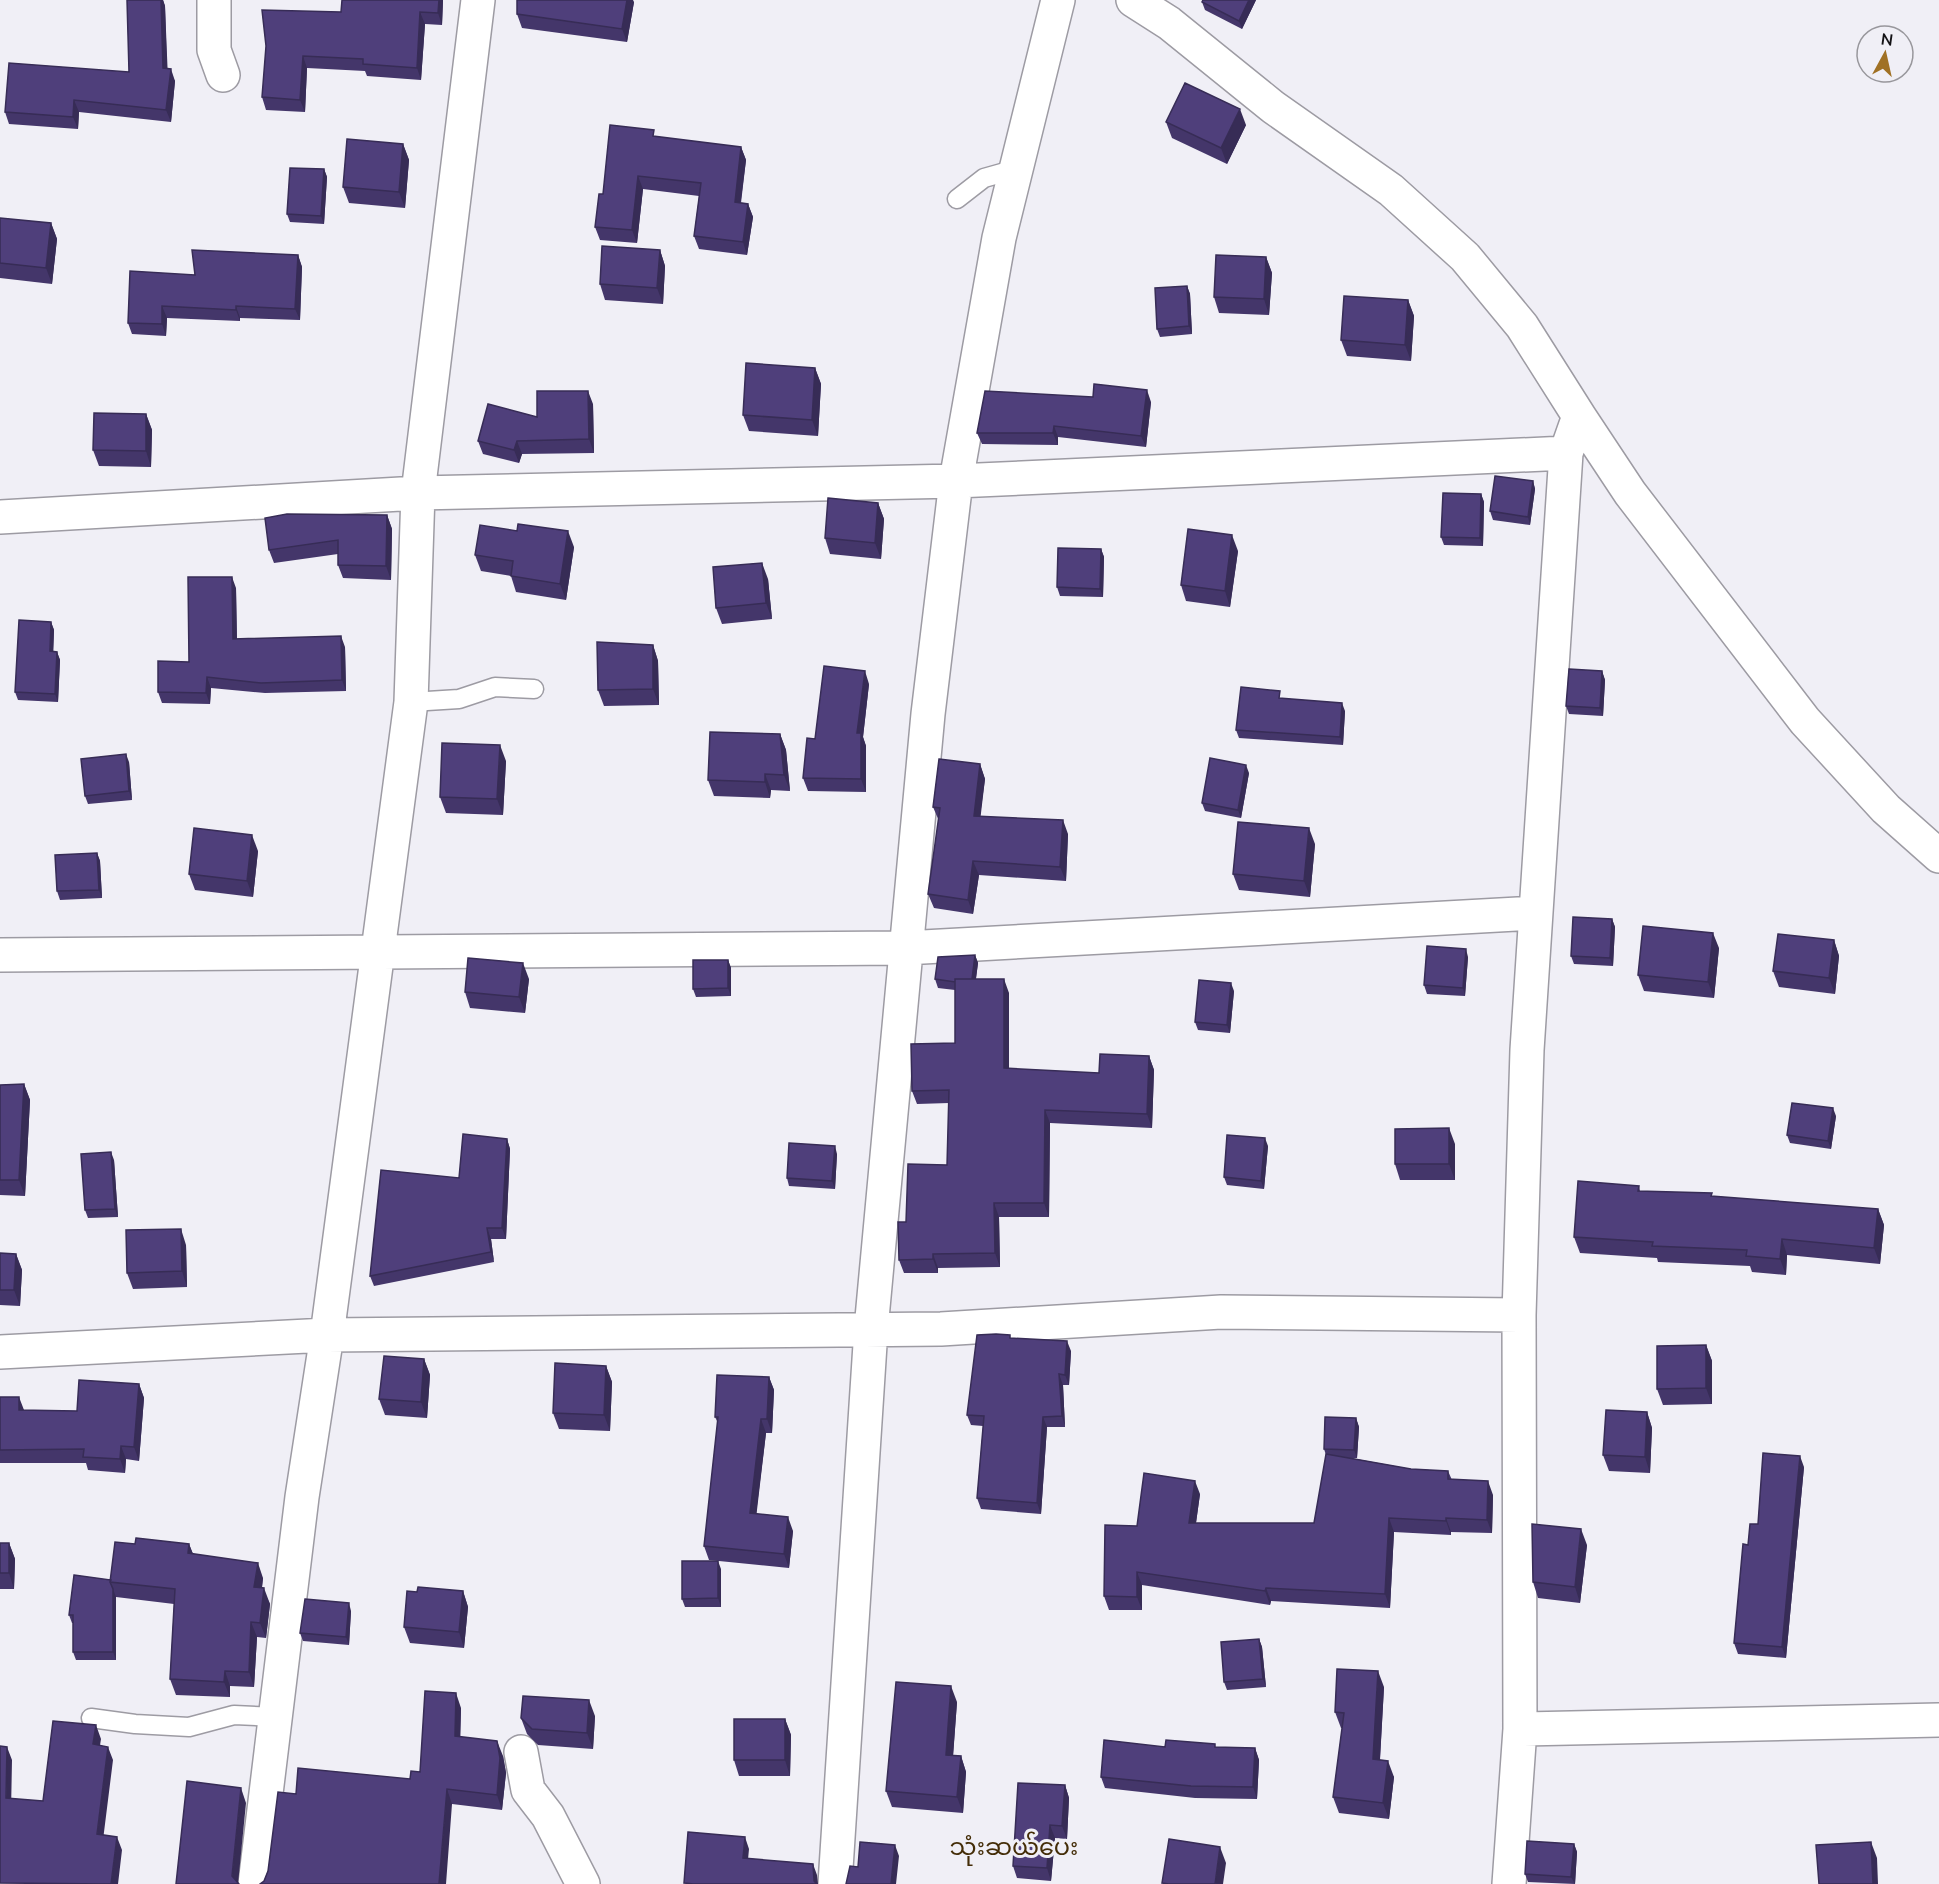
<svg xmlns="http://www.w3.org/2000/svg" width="1939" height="1884" viewBox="0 0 1939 1884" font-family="Mulish,'Noto Sans Myanmar',sans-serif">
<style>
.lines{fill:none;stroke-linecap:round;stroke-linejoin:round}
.lane-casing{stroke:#9d9ba3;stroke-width:21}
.street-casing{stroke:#9d9ba3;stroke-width:36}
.lane{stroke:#fff;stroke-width:18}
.street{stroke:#fff;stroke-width:33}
.wall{fill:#44366a}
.shaded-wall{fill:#372c56}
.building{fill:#4f3f7b;stroke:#372c56;stroke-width:1.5}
.labels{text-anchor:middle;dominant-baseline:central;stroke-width:6;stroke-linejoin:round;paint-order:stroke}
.quarter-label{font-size:24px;fill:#442d08;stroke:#f0eff6}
</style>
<rect width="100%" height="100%" fill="#f0eff6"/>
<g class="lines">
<g class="lane-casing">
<path id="lane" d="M957,199L984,178L1016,169
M411,702L459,699L495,687L534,689
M91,1718L135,1724L189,1727L234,1715L276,1717"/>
</g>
<g class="street-casing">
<path id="street" d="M214,0V50L223,75
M1133,0L1169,23L1273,107L1391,190L1465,257L1522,326L1579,416L1566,453L1527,1050L1519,1315L1520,1729L1509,1884
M1579,416L1630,493L1805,721L1886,809L1939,856
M0,517L418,493L956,481L1566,453
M0,955L905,948L1535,913
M0,1352L327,1335L941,1329L1221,1312L1519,1315
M1520,1729L1939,1720
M521,1752L528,1790L548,1816L583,1884
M255,1884L302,1497L327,1335L411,702L418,493L478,0
M835,1884L871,1329L928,714L956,481L999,238L1058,0"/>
</g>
<use href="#lane" class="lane"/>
<use href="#street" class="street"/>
</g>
<path class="wall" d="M127,0H163L165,6L167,69L175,81L171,122L79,112L78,129L9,124L5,112L129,72Z
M443,0L442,25L425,24L421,80L367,76L365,71L307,68L305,112L266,110L262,97L341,12Z
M1256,0L1242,29L1205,10L1202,2Z
M634,2L627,42L522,28L517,14Z
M1166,122L1246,125L1227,164L1172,138Z
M656,137L741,147L746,160L741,203L748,204L753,217L747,255L699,249L694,236L699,196L643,189L637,243L600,240L595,227L603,194Z
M403,144L409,160L405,208L349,203L343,187Z
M324,169L327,177L324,224L290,222L287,214Z
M0,218L51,223L57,239L52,284L0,278Z
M660,250L665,266L663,304L605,300L600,284Z
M298,255L302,267L300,320L240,318V321L167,318L166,336L132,334L128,323L195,275Z
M1266,257L1272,273L1269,315L1219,313L1214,297Z
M1187,286L1190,294L1192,334L1160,337L1157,329Z
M1408,300L1414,316L1411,361L1347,356L1341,340Z
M815,368L821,384L818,436L749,431L743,415Z
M1151,402L1146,447L1058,437V445L982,444L977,433Z
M593,404L594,453L522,454L519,463L483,454L478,441L537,417Z
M146,414L152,430L151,467L99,466L93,450Z
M1533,481L1535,489L1530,525L1493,520L1490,511Z
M1481,494L1484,502L1483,546L1444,545L1441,537Z
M878,503L884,519L881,559L830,554L825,538Z
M387,515L392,529L391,580L343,578L338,565V554L274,563L269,550Z
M574,547L566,600L516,592L511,576L481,571L475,555Z
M1101,549L1104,557L1103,597L1060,596L1057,587Z
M1238,551L1230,607L1186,601L1181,585Z
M768,579L772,619L722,624L716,608Z
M236,588L237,639L345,647L346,691L265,693L211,688L210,704L162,703L158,692L189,662Z
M51,622L54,630L53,652H57L60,660L58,702L18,700L15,692Z
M653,645L658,661L659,705L604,706L598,690Z
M1602,671L1605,680L1603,716L1569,714L1566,706Z
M869,684L863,737L866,746V792L808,791L803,778L815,739Z
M1283,699L1345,711L1343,745L1239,738L1236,730Z
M780,734L786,750L790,791L771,790L770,798L714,796L708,780Z
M506,761L503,815L446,813L440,797Z
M129,762L132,800L88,804L85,796Z
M980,764L985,779L980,816L1068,834L1066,881L979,875L973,914L934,908L928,894L939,821L933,807Z
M1249,773L1241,818L1205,811L1202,803Z
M1315,844L1310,897L1239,890L1233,874Z
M258,851L253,897L195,890L189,874Z
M97,853L100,861L102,898L60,900L57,891Z
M1612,919L1615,927L1613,966L1574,964L1571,956Z
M1834,940L1839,956L1835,994L1779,987L1773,971Z
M1719,948L1714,998L1644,991L1638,975Z
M975,955L978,963L976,979L1009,993V1069L1099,1073L1149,1056L1154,1070L1152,1128L1050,1123L1049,1217H999L1000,1267L938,1268V1273H904L899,1260L906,1222L947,1165L949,1103L917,1104L912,1091L955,1043V990L938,988L935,979Z
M1468,957L1465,996L1427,994L1424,985Z
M728,960L731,968V996L696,997L693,989Z
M529,979L525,1013L470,1008L465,992Z
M1234,991L1230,1033L1198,1030L1195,1022Z
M24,1084L30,1100L25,1196L0,1195V1085Z
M1836,1116L1831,1149L1790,1143L1787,1135Z
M507,1139L510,1149L506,1239H491L494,1262L374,1286L370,1276L459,1178Z
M1455,1144V1180H1400L1395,1164Z
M1268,1146L1264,1189L1227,1185L1224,1177Z
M837,1154L835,1189L789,1186L787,1178Z
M114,1160L118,1217L88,1218L85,1210Z
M1639,1186L1640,1191L1878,1209L1884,1225L1880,1264L1787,1255L1786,1275L1752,1272L1750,1266L1658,1262L1657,1258L1580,1253L1574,1237Z
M186,1245L187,1287L133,1289L127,1273Z
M0,1253L16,1254L22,1270L20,1306L0,1305Z
M1011,1338L1071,1351L1069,1385H1063L1065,1427H1047L1041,1514L981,1509L977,1498L983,1426L971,1425L967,1415Z
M1706,1345L1712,1361V1404L1663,1405L1657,1389Z
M424,1359L430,1375L427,1418L385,1415L379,1399Z
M606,1366L612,1382L610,1431L559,1429L553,1413Z
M769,1377L774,1390L772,1433H766L756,1514L793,1531L789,1568L709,1560L704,1546L718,1423L715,1417Z
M139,1384L144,1398L139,1461L126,1459L125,1473L88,1470L86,1463H0V1397L24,1410L77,1411Z
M1647,1412L1652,1428L1650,1473L1609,1471L1603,1455Z
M1356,1418L1359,1427L1357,1458H1351L1411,1469L1448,1471L1452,1480L1493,1495L1492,1533L1451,1532V1535L1394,1532L1390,1608L1271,1601L1270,1605L1142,1585V1610H1109L1104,1596L1137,1526L1200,1494L1196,1523H1314L1326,1455L1324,1449Z
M1804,1467L1786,1658L1738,1654L1734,1643L1748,1545L1758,1524Z
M0,1543H9L15,1559L14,1589H0Z
M135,1544H189L193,1554L263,1578L262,1588L270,1604L266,1638L257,1637L254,1687L230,1686V1697L176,1695L170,1679L174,1604L116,1597V1660H76L73,1652V1623H72L69,1615L111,1580Z
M1587,1545L1580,1603L1538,1598L1533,1582Z
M721,1569V1607H685L682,1599Z
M463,1591L468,1607L464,1648L410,1643L404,1627L417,1592Z
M351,1611L349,1645L303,1641L300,1633Z
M1259,1639L1262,1647L1266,1687L1227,1690L1224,1682Z
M1384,1687L1380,1760L1394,1777L1389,1819L1339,1813L1333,1797L1342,1728H1341L1335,1712Z
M957,1702L953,1755L961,1756L966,1772L963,1813L892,1807L886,1791Z
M461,1708L460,1737L503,1756L506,1773L502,1810L452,1804L264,1881L296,1794L410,1779L420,1772Z
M595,1716L593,1749L538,1745L527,1734L521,1718Z
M785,1719L791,1735L790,1776H739L734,1760Z
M1165,1747H1216L1255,1748L1259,1760L1257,1799L1195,1798L1105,1788L1101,1777Z
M1065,1785L1069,1798L1067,1839L1055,1838L1051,1881L1017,1878L1013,1866Z
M1574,1844L1577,1852L1575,1884L1528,1882L1525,1874Z"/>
<path class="shaded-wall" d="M161,0H163L165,6L168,80L163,68Z
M439,0H443L442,25L438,13Z
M627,0H633L634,2L627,42L622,29Z
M1249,0H1256L1242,29L1239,21Z
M420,12L425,24L421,80L417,68Z
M303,56L307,68L305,112L300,100Z
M171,69L175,81L171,122L166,110Z
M74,100L79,112L78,129L73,117Z
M1240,109L1246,125L1227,164L1221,148Z
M403,144L409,160L405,208L399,192Z
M741,147L746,160L739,215L735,202Z
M324,169L327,177L324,224L321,216Z
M638,176L643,189L637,243L632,230Z
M748,204L753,217L747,255L743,242Z
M51,223L57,239L52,284L46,268Z
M660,250L665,266L663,304L657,288Z
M298,255L302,267L300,320L295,309Z
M1266,257L1272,273L1269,315L1264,299Z
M1187,286L1190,294L1192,334L1189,326Z
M1408,300L1414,316L1411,361L1405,345Z
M162,306L167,318L166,336L162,324Z
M236,306L240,318V321L236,310Z
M815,368L821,384L818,436L812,420Z
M1147,390L1151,402L1146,447L1141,436Z
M588,391L593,404L594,453L589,439Z
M146,414L152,430L151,467L146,451Z
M1054,426L1058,437V445L1053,433Z
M517,441L522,454L519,463L514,450Z
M1533,481L1535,489L1530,525L1528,517Z
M1481,494L1484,502L1483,546L1480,538Z
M878,503L884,519L881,559L875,543Z
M387,515L392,529L391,580L386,566Z
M568,531L574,547L566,600L560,584Z
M1232,535L1238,551L1230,607L1225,591Z
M1101,549L1104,557L1103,597L1100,589Z
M762,563L768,579L772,619L766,603Z
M232,577L236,588L237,650L233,639Z
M51,622L54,630L53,660L50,651Z
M341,636L345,647L346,691L342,680Z
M653,645L658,661L659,705L653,689Z
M57,652L60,660L58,702L55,694Z
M865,671L869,684L863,737L866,746V792L861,779L857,733Z
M1602,671L1605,680L1603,716L1600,708Z
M207,677L211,688L210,704L206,693Z
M1342,703L1345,711L1343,745L1340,737Z
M780,734L786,750L790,791L784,775Z
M500,745L506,761L503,815L497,799Z
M126,754L129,762L132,800L129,791Z
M980,764L985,779L979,830L974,816Z
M1246,765L1249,773L1241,818L1238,810Z
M765,774L771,790L770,798L765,782Z
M1063,820L1068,834L1066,881L1060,867Z
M1309,828L1315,844L1310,897L1304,881Z
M252,835L258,851L253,897L247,881Z
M97,853L100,861L102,898L99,890Z
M973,861L979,875L973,914L968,900Z
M1612,919L1615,927L1613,966L1610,958Z
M1713,933L1719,948L1714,998L1708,982Z
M1834,940L1839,956L1835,994L1829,978Z
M1466,949L1468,957L1465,996L1463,988Z
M975,955L978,963L974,992L971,984Z
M728,960L731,968V996L728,988Z
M523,963L529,979L525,1013L519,997Z
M1004,979L1009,993V1082L1004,1068Z
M1231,983L1234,991L1230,1033L1227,1025Z
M1149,1056L1154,1070L1152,1128L1147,1114Z
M24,1084L30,1100L25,1196L19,1180Z
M1833,1108L1836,1116L1831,1149L1828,1141Z
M1045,1110L1050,1123L1049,1217L1044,1203Z
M1449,1128L1455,1144V1180L1449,1164Z
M1265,1138L1268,1146L1264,1189L1261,1181Z
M507,1139L510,1149L506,1239L502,1228Z
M835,1146L837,1154L835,1189L832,1181Z
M111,1152L114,1160L118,1217L115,1209Z
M994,1203L999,1217L1000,1267L995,1253Z
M1878,1209L1884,1225L1880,1264L1874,1248Z
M487,1228L491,1239L494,1262L491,1252Z
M181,1229L186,1245L187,1287L182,1271Z
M1782,1239L1787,1255L1786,1275L1780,1259Z
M16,1254L22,1270L20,1306L14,1290Z
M933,1254L938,1268V1273L933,1259Z
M1067,1341L1071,1351L1069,1385L1065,1375Z
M1706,1345L1712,1361V1404L1706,1388Z
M424,1359L430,1375L427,1418L421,1402Z
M606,1366L612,1382L610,1431L604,1415Z
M1059,1374L1063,1385L1065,1427L1062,1416Z
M769,1377L774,1390L772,1433L767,1419Z
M139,1384L144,1398L139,1461L134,1447Z
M19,1397L24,1410H19Z
M1647,1412L1652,1428L1650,1473L1645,1457Z
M1043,1417L1047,1427L1041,1514L1037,1503Z
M1356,1418L1359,1427L1357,1458L1354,1450Z
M761,1419L766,1433L755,1527L750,1513Z
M121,1446L126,1459L125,1473L120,1459Z
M1800,1456L1804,1467L1786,1658L1782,1647Z
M1195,1481L1200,1494L1194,1537L1189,1523Z
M1488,1481L1493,1495L1492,1533L1487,1520Z
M788,1517L793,1531L789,1568L784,1554Z
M1389,1518L1394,1532L1390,1608L1385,1594Z
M1446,1518L1451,1532V1535L1446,1521Z
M1581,1529L1587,1545L1580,1603L1575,1587Z
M9,1543L15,1559L14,1589L9,1573Z
M189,1544L195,1559L188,1553Z
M718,1561L721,1569V1607L718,1598Z
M258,1563L263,1578L260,1603L254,1587Z
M1137,1572L1142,1585V1610L1137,1597Z
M264,1588L270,1604L266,1638L260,1623Z
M1266,1588L1271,1601L1270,1605L1265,1591Z
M113,1589L116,1597V1660L113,1652Z
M463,1591L468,1607L464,1648L459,1632Z
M349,1603L351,1611L349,1645L346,1637Z
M251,1622L257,1637L254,1687L249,1672Z
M1259,1639L1262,1647L1266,1687L1263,1679Z
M225,1671L230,1686V1697L224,1682Z
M1378,1671L1384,1687L1379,1775L1373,1759Z
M951,1686L957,1702L952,1771L946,1755Z
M456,1693L461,1708L460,1751L455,1736Z
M589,1700L595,1716L593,1749L587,1733Z
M785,1719L791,1735L790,1776L785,1760Z
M96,1725L101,1739L98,1758L93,1744Z
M497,1741L503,1756L506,1773L502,1810L497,1795Z
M7,1747L12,1760L11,1812L6,1798Z
M108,1747L113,1760L102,1848L97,1834Z
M1255,1748L1259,1760L1257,1799L1253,1787Z
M961,1756L966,1772L963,1813L957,1797Z
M1388,1761L1394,1777L1389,1819L1383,1803Z
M1065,1785L1069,1798L1067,1839L1062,1826Z
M241,1788L246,1803L238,1884L232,1876Z
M447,1789L452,1804L446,1884H439Z
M1050,1825L1055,1838L1051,1881L1047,1868Z
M117,1837L122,1850L118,1884H111Z
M745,1837L749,1849L747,1870L743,1858Z
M1871,1842L1877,1858L1878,1884H1873Z
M1574,1844L1577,1852L1575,1884L1571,1877Z
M895,1845L899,1856L896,1884H891Z
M1220,1847L1226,1863L1223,1884H1215Z
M813,1864L817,1875L818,1884H815L814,1881Z"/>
<path class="building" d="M127,0H161L163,68L171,69L166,110L74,100L73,117L5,112L9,63L129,72Z
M342,0H439L438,13L420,12L417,68L363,64V59L303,56L300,100L262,97L266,46L262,10L341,12Z
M517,0H627L622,29L517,14Z
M1203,0H1249L1239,21L1202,2Z
M1185,83L1240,109L1221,148L1166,122Z
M610,125L654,130L653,136L741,147L735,202L748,204L743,242L694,236L701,183L638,176L632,230L595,227L599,194H603Z
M347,139L403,144L399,192L343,187Z
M290,168L324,169L321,216L287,214Z
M0,218L51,223L46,268L0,263Z
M602,246L660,250L657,288L600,284Z
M192,250L298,255L295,309L236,306V310L162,306V324L128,323L130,271L195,275Z
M1216,255L1266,257L1264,299L1214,297Z
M1187,286L1189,326L1157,329L1155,288Z
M1344,296L1408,300L1405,345L1341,340Z
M746,363L815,368L812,420L743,415Z
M1094,384L1147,390L1141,436L1054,426L1053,433H977L985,391L1093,397Z
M537,391H588L589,439L517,441L514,450L478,441L488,404L537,417Z
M94,413L146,414V451L93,450Z
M1495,476L1533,481L1528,517L1490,511Z
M1443,493L1481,494L1480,538L1441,537Z
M828,498L878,503L875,543L825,538Z
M287,514L387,515L386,566L338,565V540L269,550L265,518Z
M518,524L568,531L560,584L511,576L513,561L475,555L480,525L517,531Z
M1188,529L1232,535L1225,591L1181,585Z
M1058,548L1101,549L1100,589L1057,587Z
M762,563L766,603L716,608L713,567Z
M188,577H232L233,639L341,636L342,680L261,683L207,677L206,693L158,692V661L189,662Z
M19,620L51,622L50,651L57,652L55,694L15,692Z
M597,642L653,645V689L598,690Z
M824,666L865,671L857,733H861V779L803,778L807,738L815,739Z
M1569,669L1602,671L1600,708L1566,706Z
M1241,687L1280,691L1279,698L1342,703L1340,737L1236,730Z
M710,732L780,734L784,775L765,774V782L708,780Z
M442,743L500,745L497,799L440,797Z
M126,754L129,791L85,796L81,759Z
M1210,758L1246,765L1238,810L1202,803Z
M939,759L980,764L974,816L1063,820L1060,867L973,861L968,900L928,894L940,808L933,807Z
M1238,822L1309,828L1304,881L1233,874Z
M194,828L252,835L247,881L189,874Z
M97,853L99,890L57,891L55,855Z
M1573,917L1612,919L1610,958L1571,956Z
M1643,926L1713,933L1708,982L1638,975Z
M1778,934L1834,940L1829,978L1773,971Z
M1427,946L1466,949L1463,988L1424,985Z
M975,955L972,979H955V982L935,979L938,957Z
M468,958L523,963L519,997L465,992Z
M693,960H728V988L693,989Z
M955,979H1004V1068L1099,1073L1100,1054L1149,1056L1147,1114L1045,1110L1044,1203H994L995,1253L933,1254V1259L899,1260L898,1222H906L908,1164L947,1165L949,1090L912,1091L911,1044L955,1043Z
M1199,980L1231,983L1227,1025L1195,1022Z
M24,1084L19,1180H0V1085Z
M1792,1103L1833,1108L1828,1141L1787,1135Z
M1449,1128V1164H1395V1129Z
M463,1134L507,1139L502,1228H487L491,1252L370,1276L381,1170L459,1178Z
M1227,1135L1265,1138L1261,1181L1224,1177Z
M789,1143L835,1146L832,1181L787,1178Z
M111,1152L115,1209L85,1210L81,1154Z
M1578,1181L1639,1186L1638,1191L1712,1193L1711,1196L1878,1209L1874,1248L1782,1239L1780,1259L1746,1256L1747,1250L1652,1246L1653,1242L1574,1237Z
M181,1229L182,1271L127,1273L126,1230Z
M0,1253L16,1254L14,1290H0Z
M996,1334L1010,1335V1338L1067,1341L1065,1375L1059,1374L1062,1416L1043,1417L1037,1503L977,1498L984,1416L967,1415L977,1335Z
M1706,1345V1388L1657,1389V1346Z
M384,1356L424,1359L421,1402L379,1399Z
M555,1363L606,1366L604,1415L553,1413Z
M717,1375L769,1377L767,1419H761L750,1513L788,1517L784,1554L704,1546L718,1417H715Z
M79,1380L139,1384L134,1447L121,1446L120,1459L83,1457L84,1449L0,1450V1397H19V1410L77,1411Z
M1606,1410L1647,1412L1645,1457L1603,1455Z
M1325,1417L1356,1418L1354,1450L1324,1449Z
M1763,1453L1800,1456L1782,1647L1734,1643L1743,1544L1748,1545L1750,1524H1758Z
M1326,1454L1411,1469L1448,1471V1479L1488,1481L1487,1520L1446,1518V1521L1389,1518L1385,1594L1266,1588L1265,1591L1137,1572V1597L1104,1596L1105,1525L1137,1526L1144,1473L1195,1481L1189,1523H1314Z
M1532,1524L1581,1529L1575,1587L1533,1582Z
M136,1538L189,1544L188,1553L258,1563L254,1587L264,1588L260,1623L251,1622L249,1672L225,1671L224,1682L170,1679L175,1589L110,1582L115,1542L135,1544Z
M0,1543H9V1573H0Z
M682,1561H718V1598L682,1599Z
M74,1575L111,1580L110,1582L113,1589V1652H73V1615H69Z
M418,1587L463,1591L459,1632L404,1627L407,1591L417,1592Z
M305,1599L349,1603L346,1637L300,1633Z
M1259,1639L1263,1679L1224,1682L1221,1642Z
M1337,1669L1378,1671L1373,1759L1388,1761L1383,1803L1333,1797L1344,1713L1335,1712Z
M896,1682L951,1686L946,1755L961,1756L957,1797L886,1791Z
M425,1691L456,1693L455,1736L497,1741L500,1758L497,1795L447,1789L439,1884H260L264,1881L268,1871L278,1792L296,1794L298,1768L410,1779L411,1771L420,1772Z
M523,1696L589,1700L587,1733L532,1729L521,1718Z
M734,1719H785V1760H734Z
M53,1721L96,1725L93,1744L108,1747L97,1834L117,1837L111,1884L0,1883V1746L7,1747L6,1798L43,1801Z
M1104,1740L1165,1747L1166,1740L1215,1744V1747L1255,1748L1253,1787L1191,1786L1101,1777Z
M187,1781L241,1788L232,1876L239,1884H176Z
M1018,1783L1065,1785L1062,1826L1050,1825L1047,1868L1013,1866Z
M688,1832L745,1837L743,1858L813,1864L814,1881L817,1884H694L684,1883Z
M1169,1839L1220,1847L1215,1884H1169L1162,1883Z
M1527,1841L1574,1844L1571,1877L1525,1874Z
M860,1842L895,1845L891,1884H846L850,1866L858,1867Z
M1871,1842L1873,1884H1819L1816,1845Z"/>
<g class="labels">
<g class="quarter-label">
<text x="1014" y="1846">သုံးဆယ်ပေး</text>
</g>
</g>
<g transform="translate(1885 54) rotate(8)"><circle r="28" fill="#f0eff6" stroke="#98979c" stroke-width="1.5"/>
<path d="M0-4.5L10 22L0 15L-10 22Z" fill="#a07124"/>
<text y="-9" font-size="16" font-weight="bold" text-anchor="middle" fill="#141316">N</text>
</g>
</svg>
